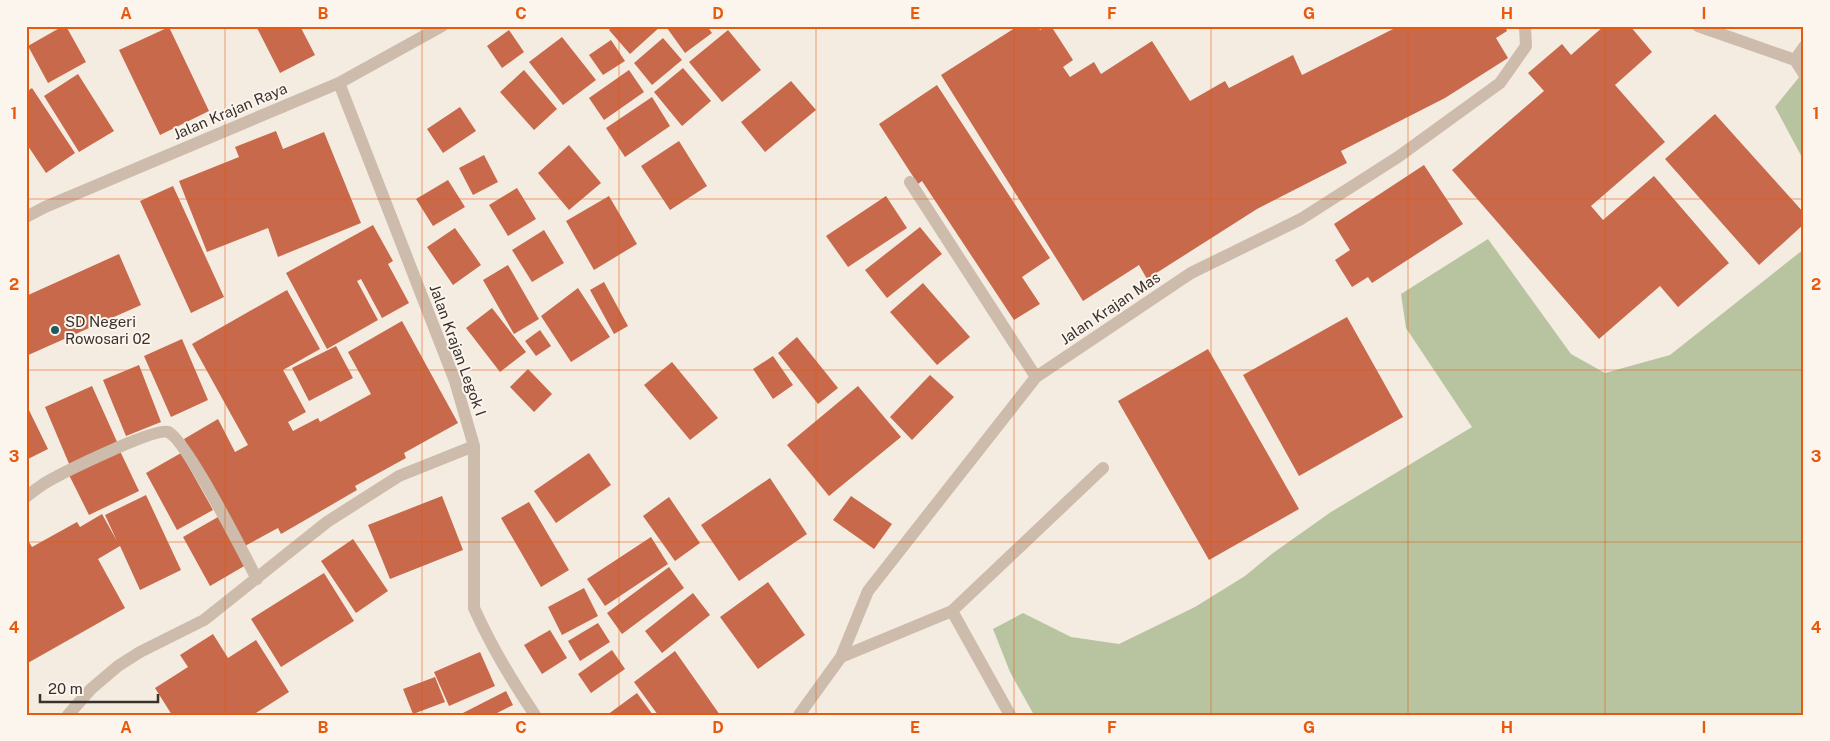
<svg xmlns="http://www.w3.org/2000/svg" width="1830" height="741" viewBox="0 0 1830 741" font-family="'Public Sans',sans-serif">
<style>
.green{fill:#b8c4a0}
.building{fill:#c8694b}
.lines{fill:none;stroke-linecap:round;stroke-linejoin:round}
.service{stroke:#cdbbac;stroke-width:12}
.minor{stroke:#cdbbac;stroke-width:12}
.grid{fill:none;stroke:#e8590c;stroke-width:1;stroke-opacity:0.55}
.poi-dot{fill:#1f5a5e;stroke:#fbf5ee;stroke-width:2}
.labels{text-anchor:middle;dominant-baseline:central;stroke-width:4;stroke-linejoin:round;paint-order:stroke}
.street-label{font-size:15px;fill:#3b302b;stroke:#fbf5ee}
.poi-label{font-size:15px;fill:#3b302b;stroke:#fbf5ee;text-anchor:start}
.neatline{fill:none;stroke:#e8590c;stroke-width:2}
.grid-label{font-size:16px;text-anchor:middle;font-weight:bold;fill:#e8590c}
</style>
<rect width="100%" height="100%" fill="#f4ebe1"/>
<path class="green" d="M1804,71V161L1775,107Z
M1488,239L1571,354L1605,373L1670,355L1804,249V715H1034L1010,672L993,629L1023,613L1071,637L1119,644L1195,607L1245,576L1273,553L1331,512L1472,427L1406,328L1401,294Z"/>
<path class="building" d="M63,26H66L86,62L48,83L28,46Z
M256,26H300L315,55L280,73Z
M613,26H661L630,54L609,30Z
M670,26H707L712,33L685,53L667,28Z
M1018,26H1038L1040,30L1046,26H1051L1073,60L1063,67L1070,77L1094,62L1101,74L1152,41L1190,101L1225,81L1229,88L1293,55L1302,75L1399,26H1505L1507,31L1496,38L1508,58L1445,98L1341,151L1347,163L1257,209L1147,279L1139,265L1083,301L941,75Z
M1604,26H1630L1652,52L1615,85L1665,142L1591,206L1603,220L1654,176L1729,263L1678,307L1660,286L1599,339L1452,170L1544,91L1528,73L1562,44L1571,55Z
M169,27L209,111L160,135L119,50Z
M509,30L524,52L502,68L487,46Z
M728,30L761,70L722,102L689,62Z
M562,37L596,80L563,105L529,62Z
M663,38L682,60L652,85L634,63Z
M611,40L625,61L603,75L589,55Z
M683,68L711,101L682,126L654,92Z
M524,70L557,109L534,130L500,92Z
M629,70L644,92L604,120L589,98Z
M78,74L114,131L79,152L44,96Z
M791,81L816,110L765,152L741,122Z
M937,85L1050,258L1022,277L1040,304L1014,320L922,181L918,184L879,124Z
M32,88L75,153L46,173L26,143V92Z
M652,97L670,126L625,157L606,128Z
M460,107L476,131L443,153L427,129Z
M1715,114L1804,213V224L1759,265L1665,159Z
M276,131L283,149L324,132L361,223L278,257L268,228L207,252L179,181L239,157L235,147Z
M679,141L707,186L670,210L641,166Z
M569,145L601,183L569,210L538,173Z
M484,155L498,182L473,195L459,168Z
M1424,165L1463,224L1372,283L1368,277L1352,287L1335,260L1350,250L1334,224Z
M448,180L465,207L433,226L416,199Z
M173,186L224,297L191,313L140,201Z
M517,188L536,219L508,236L489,205Z
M609,196L637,244L594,270L566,221Z
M886,196L907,228L848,267L826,236Z
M373,225L393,261L388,264L409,303L382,318L361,279L357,281L378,320L327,349L286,273Z
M920,227L942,254L887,298L865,270Z
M455,228L481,265L453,285L427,247Z
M544,230L564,263L532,282L512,250Z
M119,254L141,305L26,356V296Z
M508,265L539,319L514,334L483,280Z
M604,282L628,326L614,334L590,290Z
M923,283L970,337L937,365L890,312Z
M578,288L610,337L571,362L541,316Z
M287,290L320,349L283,370L306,412L288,422L293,431L318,418L320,422L371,394L348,352L402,321L458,423L404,453L406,458L355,486L357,490L333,504L281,534L278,528L243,547L184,439L218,419L235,452L248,445L192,344Z
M492,308L526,352L500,372L466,328Z
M1347,317L1403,417L1299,476L1243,375Z
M540,330L551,346L536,356L525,341Z
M797,337L838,388L818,404L778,353Z
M182,339L208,400L171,417L144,356Z
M336,346L353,378L309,401L292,368Z
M1208,349L1299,509L1209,560L1118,401Z
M773,356L793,385L773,399L753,369Z
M672,362L718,418L690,440L644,385Z
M139,365L161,422L126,436L103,380Z
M528,369L552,394L534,412L510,387Z
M930,375L954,397L912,440L890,417Z
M92,386L118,444L70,466L45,407Z
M858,386L901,437L829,496L787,445Z
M26,404L48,449L26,460Z
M120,451L139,491L89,515L69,475Z
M181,453L213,510L177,530L146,473Z
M589,453L611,485L556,523L534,491Z
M770,478L807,534L739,581L701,525Z
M146,495L181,570L140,590L120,546L98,559L125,608L26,664V537L32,547L77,522L80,527L102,514L117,541L105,515Z
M442,496L463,550L390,579L368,525Z
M851,496L892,524L874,549L833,520Z
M669,497L700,543L675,561L643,516Z
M529,502L569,570L541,587L501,518Z
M218,517L246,565L210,586L183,537Z
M651,537L668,564L605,606L587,579Z
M353,539L388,591L356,613L321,561Z
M669,567L684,588L622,634L607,613Z
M324,573L354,621L281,667L251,619Z
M768,582L805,635L758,669L720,617Z
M584,588L598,616L562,635L548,607Z
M693,593L710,615L662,653L645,631Z
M598,623L610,642L580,661L568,641Z
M550,630L567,658L542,674L524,645Z
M213,634L228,658L256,640L289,692L253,715H172L155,688L188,667L180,655Z
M612,650L625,669L591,693L578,674Z
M675,651L720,715H658L634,682Z
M480,652L495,686L449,706L434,672Z
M435,677L445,702L413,714L403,689Z
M506,691L513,705L493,715H459Z
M637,693L653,715H607Z"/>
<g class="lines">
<path class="service" d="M1698,26L1795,60L1804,74
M1795,60L1804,47"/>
<path class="minor" d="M339,83L455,381L474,446V608C491,646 512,681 535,715
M910,182L1036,377
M26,217L45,207L339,83L442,26
M26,497C32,492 39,487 45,483C62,473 153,428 168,432C185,438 245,556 257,579
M952,611L1010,715
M841,657L952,611L1103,468
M68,715L91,689L118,666L140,652L204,620L327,522L399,476L474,446
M799,715L841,657L868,591L1036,377L1191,273L1301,219L1398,157L1500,83L1526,46L1525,26"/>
</g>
<path class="grid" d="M225,26V715M422,26V715M619,26V715M816,26V715M1014,26V715M1211,26V715M1408,26V715M1605,26V715M26,199H1804M26,370H1804M26,542H1804"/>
<circle class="poi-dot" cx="55" cy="330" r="5"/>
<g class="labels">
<g class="street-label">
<text transform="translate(230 111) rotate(-23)">Jalan Krajan Raya</text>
<text transform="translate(1110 308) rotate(-34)">Jalan Krajan Mas</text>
<text transform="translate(458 350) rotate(70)">Jalan Krajan Legok I</text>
</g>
<g class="poi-label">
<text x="65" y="321">SD Negeri<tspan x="65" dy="17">Rowosari 02</tspan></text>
</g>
</g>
<rect width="1830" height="741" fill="none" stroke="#fbf5ee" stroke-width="55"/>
<path d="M40 694v8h118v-8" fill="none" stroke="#3b302b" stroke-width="2.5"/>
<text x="48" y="694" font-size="15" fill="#3b302b" stroke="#fbf5ee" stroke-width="4" paint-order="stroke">20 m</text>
<rect x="28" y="28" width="1774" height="686" class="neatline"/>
<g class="grid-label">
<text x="126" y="19">A</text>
<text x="323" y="19">B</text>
<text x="521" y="19">C</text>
<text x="718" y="19">D</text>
<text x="915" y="19">E</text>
<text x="1112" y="19">F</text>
<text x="1309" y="19">G</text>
<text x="1507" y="19">H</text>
<text x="1704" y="19">I</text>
<text x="14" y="119">1</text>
<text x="1816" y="119">1</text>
<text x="14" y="290">2</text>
<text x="1816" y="290">2</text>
<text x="14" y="462">3</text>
<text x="1816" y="462">3</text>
<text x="14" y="633">4</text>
<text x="1816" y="633">4</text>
<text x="126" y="733">A</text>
<text x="323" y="733">B</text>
<text x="521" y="733">C</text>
<text x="718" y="733">D</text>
<text x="915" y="733">E</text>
<text x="1112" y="733">F</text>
<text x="1309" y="733">G</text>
<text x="1507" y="733">H</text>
<text x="1704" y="733">I</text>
</g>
</svg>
